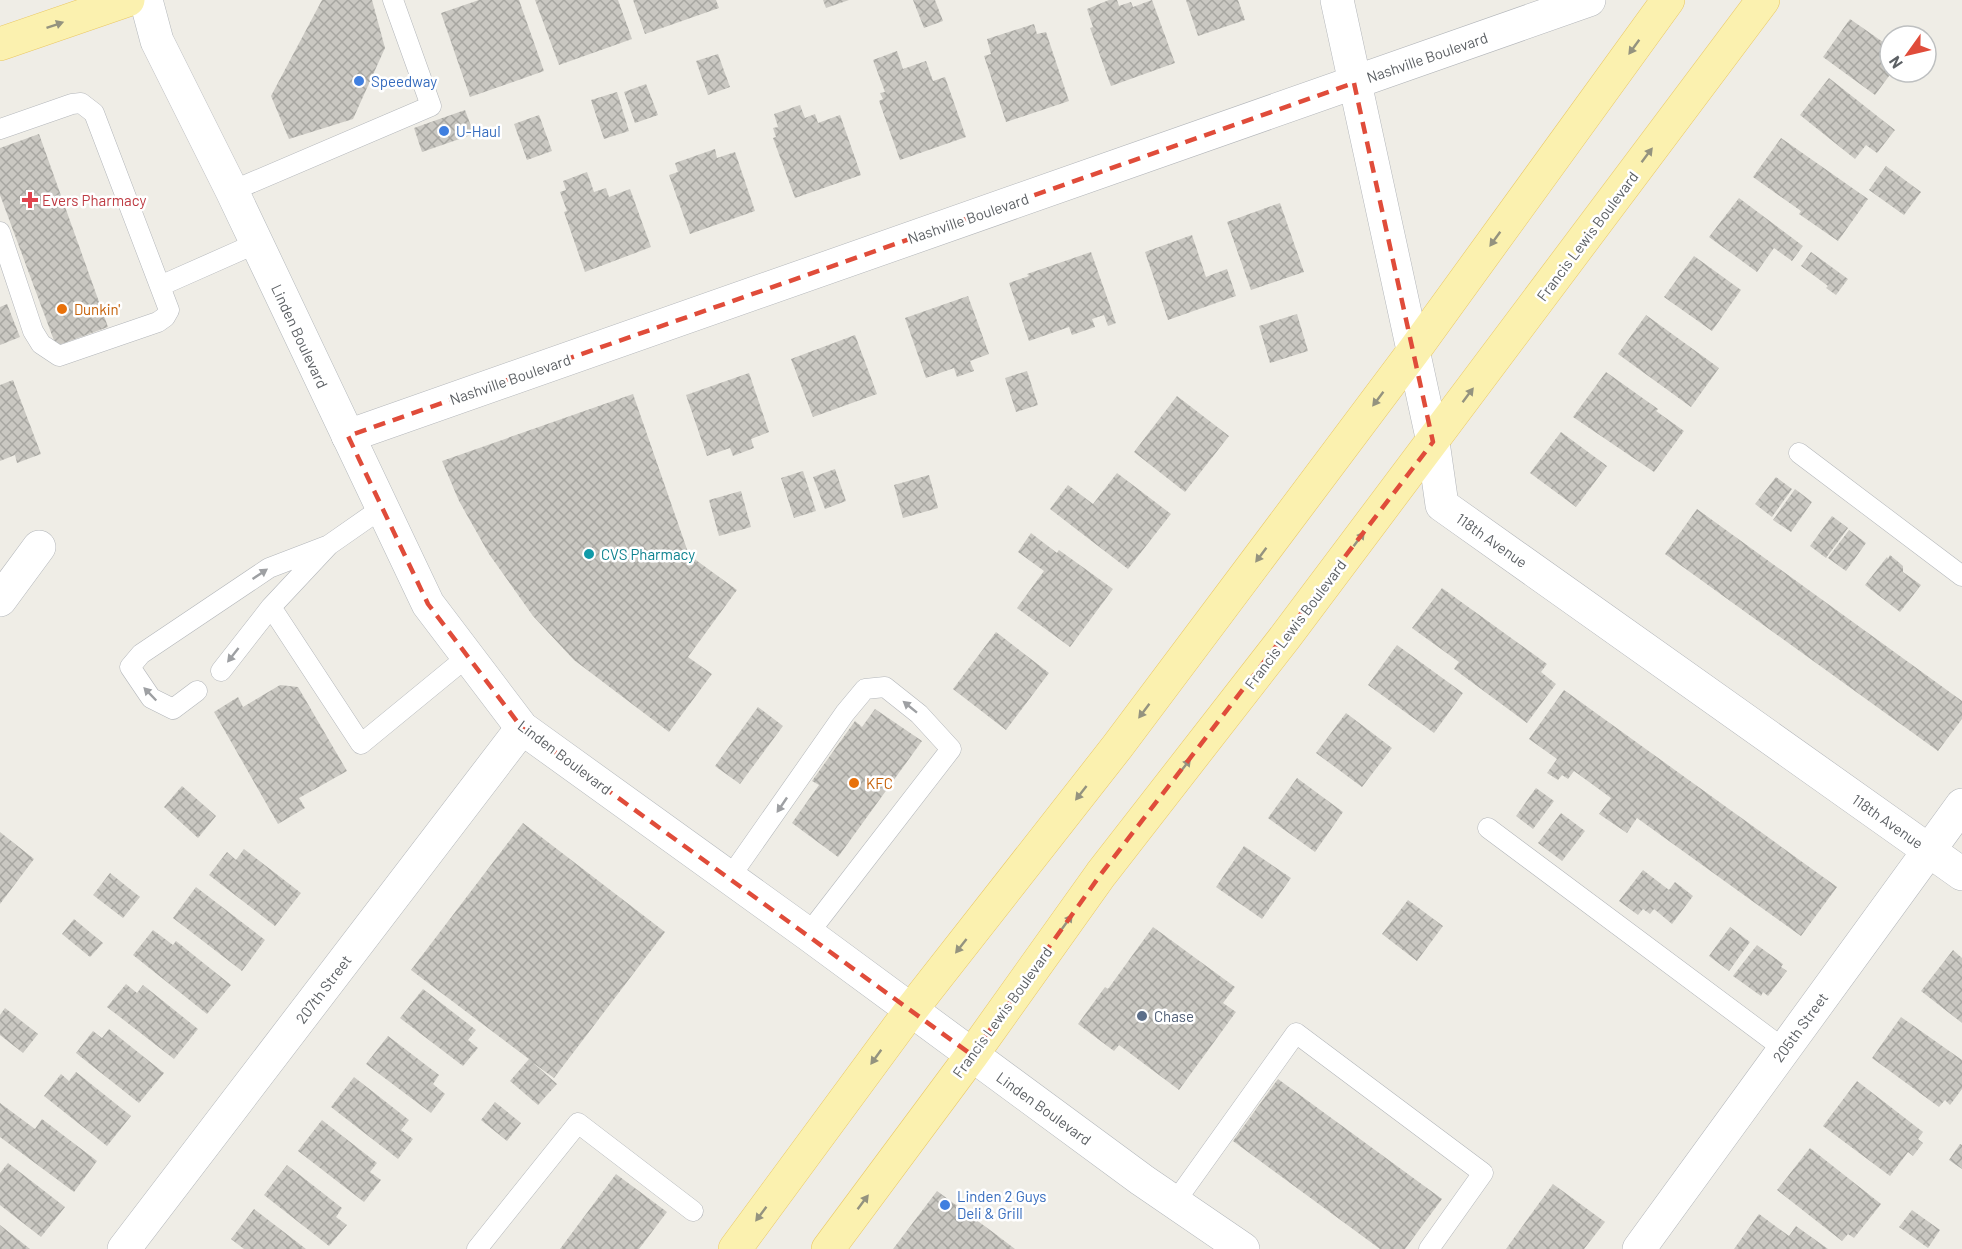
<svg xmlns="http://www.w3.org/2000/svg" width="1962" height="1249" viewBox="0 0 1962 1249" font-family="Barlow,sans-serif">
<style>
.building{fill:url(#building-cross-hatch)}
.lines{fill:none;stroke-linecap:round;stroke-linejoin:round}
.service-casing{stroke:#b3b6ba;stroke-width:21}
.minor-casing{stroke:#b3b6ba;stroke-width:34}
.secondary-casing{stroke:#b4b8bc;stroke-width:34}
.primary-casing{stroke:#eac864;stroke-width:34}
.service{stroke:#fff;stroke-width:20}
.minor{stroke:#fff;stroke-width:33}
.secondary{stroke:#fff;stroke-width:33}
.primary{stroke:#fbf1af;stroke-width:33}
.oneway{fill:#94937f}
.oneway2{fill:#9ea0a3}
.marked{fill:none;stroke:#e04c3a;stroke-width:4.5;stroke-dasharray:12 8;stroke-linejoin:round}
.shop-dot{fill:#3f7fe0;stroke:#fff;stroke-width:2}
.health-dot{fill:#e0444e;stroke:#fff;stroke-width:2}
.food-dot{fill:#e8710a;stroke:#fff;stroke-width:2}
.culture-dot{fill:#0f9aa8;stroke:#fff;stroke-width:2}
.service-dot{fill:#5c6f8a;stroke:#fff;stroke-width:2}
.labels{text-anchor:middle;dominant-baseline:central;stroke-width:5;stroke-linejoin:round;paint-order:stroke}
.street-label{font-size:15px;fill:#5d6165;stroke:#fff}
.shop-label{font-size:15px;fill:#366cbe;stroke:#fff;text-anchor:start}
.health-label{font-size:15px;fill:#be3a42;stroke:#fff;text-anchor:start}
.food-label{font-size:15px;fill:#c56008;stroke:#fff;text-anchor:start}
.culture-label{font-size:15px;fill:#0d838f;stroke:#fff;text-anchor:start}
.service-label{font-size:15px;fill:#4e5e75;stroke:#fff;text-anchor:start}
</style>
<defs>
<pattern id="building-cross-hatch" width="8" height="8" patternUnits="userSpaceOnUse" patternTransform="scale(1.5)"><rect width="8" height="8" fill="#cac8c2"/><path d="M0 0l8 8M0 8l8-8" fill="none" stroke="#a7a6a1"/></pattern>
</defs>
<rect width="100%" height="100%" fill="#efede6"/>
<path class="building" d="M322,0H372L385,48L353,119L289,139L271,96Z
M479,0H519L544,71L470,97L441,13Z
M535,0H618L632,39L559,65Z
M633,0H716L719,8L645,34Z
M823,0H849L826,8Z
M913,0H935L943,21L924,28Z
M1109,0H1117L1119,6L1131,2L1133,7L1152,0L1175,63L1111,86L1090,28L1093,27L1087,9Z
M1186,0H1238L1245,20L1198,36Z
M1850,19L1890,47V72H1892L1875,95L1823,57Z
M1034,24L1037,34L1046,32L1069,101L1006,122L984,56L991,54L987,39Z
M897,51L903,69L926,61L933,81L945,77L966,137L900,160L879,101L883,99L880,93L885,92L873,60Z
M718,54L730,87L708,95L696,61Z
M1829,78L1895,130L1877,153L1866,145L1855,159L1800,115Z
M646,84L658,115L635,123L624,92Z
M617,92L629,131L604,139L591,100Z
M800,105L805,118L815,114L818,123L840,115L861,175L795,198L773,138L776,137L773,128L778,127L774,114Z
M465,110L474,134L422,152L414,128Z
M539,115L552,151L527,160L514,124Z
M39,134L108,327L56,346L0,195V148Z
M1781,138L1868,199L1838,241L1799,214L1801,211L1753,177Z
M715,149L717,158L735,152L755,211L690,234L669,175L678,172L675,163Z
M1886,166L1921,192L1904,215L1869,190Z
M587,172L594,192L606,188L609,197L630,189L651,247L585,272L564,212L567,211L560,192L566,190L563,181Z
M1739,198L1803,246L1792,261L1774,248L1757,272L1709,237Z
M1280,203L1304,272L1251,290L1227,222Z
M1192,235L1206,277L1227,269L1236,296L1168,320L1145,252Z
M1091,252L1116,323L1108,326L1104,315L1092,319L1095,327L1072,335L1069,327L1029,341L1009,283L1029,276L1027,274Z
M1811,252L1848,279L1836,295L1826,288L1828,286L1801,266Z
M1694,256L1741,290L1712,331L1664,297Z
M968,296L989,354L970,361L974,371L957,377L954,368L926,378L905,318Z
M7,304L20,337L0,345V307Z
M1297,314L1308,351L1270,363L1259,326Z
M1646,315L1719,368L1691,407L1618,354Z
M855,335L877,394L813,417L791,359Z
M1027,371L1038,405L1016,412L1005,378Z
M1606,372L1658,409L1656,411L1684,431L1654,472L1573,417Z
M749,373L769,432L751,439L754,448L733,456L730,448L707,456L686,395Z
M13,380L41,454L17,463L15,455L0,461V385Z
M633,394L689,555L737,590L688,657L712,674L669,732L574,660L533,616L489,554L459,501L442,461Z
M1177,396L1229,436L1185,492L1134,452Z
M1561,432L1607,466L1576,507L1530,473Z
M835,469L846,501L825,509L813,477Z
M803,471L816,511L794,518L781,478Z
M1117,473L1171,514L1128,569L1050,509L1068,485L1093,504Z
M929,475L938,508L903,518L894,485Z
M1776,477L1792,489L1772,517L1755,504Z
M1795,489L1812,502L1791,532L1773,520Z
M741,491L751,527L719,536L709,500Z
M1697,509L1962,701V719L1938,751L1665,554Z
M1832,516L1848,528L1826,558L1810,546Z
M1849,530L1866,543L1846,571L1828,558Z
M1031,533L1057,553L1059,550L1113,589L1070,647L1017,608L1044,571L1018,552Z
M1890,555L1903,566V572L1921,585L1900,612L1865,585L1887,557L1888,559Z
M1442,588L1547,664L1541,672L1556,684L1527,723L1454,669L1459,662L1412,628Z
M996,632L1049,673L1006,730L953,689Z
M1397,645L1463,693L1434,733L1368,685Z
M280,685L298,687L347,771L299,798L305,808L278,824L214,712L238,697L243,707Z
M1564,690L1837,887L1801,936L1637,818L1627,833L1599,814L1611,798L1574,771L1568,779L1562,775L1558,780L1547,773L1557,759L1529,739Z
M758,707L783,726L740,784L715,766Z
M875,709L922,741L838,857L792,823L819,785L812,781L855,721L862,727Z
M1346,713L1392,748L1362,787L1316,753Z
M1297,778L1343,812L1315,852L1268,818Z
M182,786L216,816L198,838L164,807Z
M1536,788L1554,801L1533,829L1516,816Z
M1561,813L1585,831L1562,861L1538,843Z
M523,823L665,932L554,1078L532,1062L557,1084L538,1105L510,1081L529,1059L411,970Z
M0,832L34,859L0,904Z
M1244,846L1291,878L1262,919L1216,887Z
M244,849L301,893L275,926L209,875L227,852L236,860Z
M1643,870L1669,890L1675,882L1693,896L1672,924L1654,909L1650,914L1643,909L1638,915L1619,901Z
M110,873L140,897L123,918L93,895Z
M196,887L265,940L242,971L173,918Z
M1408,900L1443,926L1417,961L1382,934Z
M74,919L103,943L90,957L62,934Z
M1153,927L1235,987L1223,1003L1236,1012L1179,1090L1119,1045L1114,1051L1078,1024L1105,987L1108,989Z
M1730,927L1750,942L1729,971L1709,956Z
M153,930L173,945L176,941L231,985L207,1014L133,955Z
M1757,945L1783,964L1781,967L1787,971L1768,996L1763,992L1761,996L1733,976Z
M1953,950L1962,958V1023L1921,991Z
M126,984L137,993L143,985L198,1029L174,1059L107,1007Z
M423,989L476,1030L468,1040L478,1048L463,1066L400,1018Z
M5,1008L38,1034L23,1053L0,1035V1015Z
M1901,1017L1962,1060V1089L1950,1105L1945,1100L1939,1107L1872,1058Z
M109,1029L164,1073L139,1103L76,1053L93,1031L102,1038Z
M388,1036L439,1075L433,1084L445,1094L431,1113L366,1064Z
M76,1072L131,1116L107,1146L44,1096L61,1074L69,1081Z
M354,1077L409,1120L401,1130L413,1139L398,1159L331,1107Z
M1278,1079L1442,1199L1405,1249H1380L1233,1141Z
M1857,1081L1923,1132L1918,1139L1923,1143L1913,1156L1908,1152L1890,1176L1823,1126Z
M495,1102L521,1123L507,1141L481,1120Z
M0,1103L35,1129L42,1119L97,1161L74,1192L0,1137Z
M322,1120L377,1163L370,1172L381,1180L364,1202L298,1151Z
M1960,1144L1962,1145V1169L1949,1160Z
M1810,1148L1881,1204L1854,1238L1848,1234L1842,1241L1777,1190Z
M8,1163L65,1207L41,1237L0,1205V1173Z
M287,1165L342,1208L336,1217L347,1225L329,1246L264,1195Z
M616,1174L667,1212L639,1249H560Z
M1553,1184L1605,1222L1584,1249H1506Z
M937,1191L994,1233L1015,1249H893Z
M254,1209L306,1249H244L231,1239Z
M1912,1210L1940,1230L1928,1248L1899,1227Z
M1759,1214L1789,1236L1796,1226L1828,1249H1734Z
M0,1225L30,1249H0Z"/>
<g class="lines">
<g class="service-casing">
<path id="service" d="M0,129L72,104L81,103L94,113L169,310L165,317L158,322L59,356L41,344L33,331L0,232
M232,191L431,106L393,0
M160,286L257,243
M1799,453L1962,576
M271,607L361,744L467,657
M221,671L271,607L329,545L382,508
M197,691L173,709L151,698L130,667L141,654L269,568L329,545
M1488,828L1784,1049
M730,877L845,713L865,689L885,687L919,714L951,749L808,934
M1175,1202L1296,1033L1483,1173L1429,1249
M477,1249L578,1123L693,1211"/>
</g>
<g class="minor-casing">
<path id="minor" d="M1337,0L1433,442L1442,505L1962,874
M348,436L1589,0
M0,600L39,547
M124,1249L522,728
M1639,1249L1962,805"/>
</g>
<g class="secondary-casing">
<path id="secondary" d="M146,0L157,41L232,191L428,604L522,728L808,934L1142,1180L1243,1249"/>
</g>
<g class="primary-casing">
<path id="primary" d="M0,44L128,0
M735,1249L911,1010L1117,747L1413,352L1668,0
M828,1249L972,1055L1101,874L1286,636L1763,0"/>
</g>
<use href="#service" class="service"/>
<use href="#minor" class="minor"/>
<use href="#secondary" class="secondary"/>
<use href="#primary" class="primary"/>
</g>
<defs><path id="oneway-solid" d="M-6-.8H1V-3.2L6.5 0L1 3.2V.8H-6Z" transform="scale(1.5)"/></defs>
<g class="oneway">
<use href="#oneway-solid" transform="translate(55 25) rotate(-19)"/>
<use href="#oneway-solid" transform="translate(1634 47) rotate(126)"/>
<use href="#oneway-solid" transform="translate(1647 155) rotate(-53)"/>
<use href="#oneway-solid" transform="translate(1495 239) rotate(126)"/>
<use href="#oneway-solid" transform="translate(1468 395) rotate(-53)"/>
<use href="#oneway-solid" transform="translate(1378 399) rotate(127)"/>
<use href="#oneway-solid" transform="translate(1359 539) rotate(-53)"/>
<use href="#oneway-solid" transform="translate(1261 555) rotate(127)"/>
<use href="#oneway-solid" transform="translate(1144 711) rotate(127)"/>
<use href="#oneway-solid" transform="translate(1185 766) rotate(-52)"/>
<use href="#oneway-solid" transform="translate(1081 793) rotate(128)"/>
<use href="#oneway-solid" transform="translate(1067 922) rotate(-54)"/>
<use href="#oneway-solid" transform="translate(961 946) rotate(128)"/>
<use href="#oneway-solid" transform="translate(876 1057) rotate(126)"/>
<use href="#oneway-solid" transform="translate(863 1202) rotate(-53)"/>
<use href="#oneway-solid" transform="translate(761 1214) rotate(127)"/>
</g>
<g class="oneway2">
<use href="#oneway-solid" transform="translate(260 574) rotate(-34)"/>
<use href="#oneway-solid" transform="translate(233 655) rotate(128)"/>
<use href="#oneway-solid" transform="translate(150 694) rotate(-134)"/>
<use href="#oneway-solid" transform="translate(910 707) rotate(-141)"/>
<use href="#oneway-solid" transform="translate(782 805) rotate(124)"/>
</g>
<path class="marked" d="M1354,83L1433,442L1101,874L972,1055L522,728L428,604L348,436Z"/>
<g class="shop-dot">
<circle cx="359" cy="81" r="6"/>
<circle cx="444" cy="131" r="6"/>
<circle cx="945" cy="1205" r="6"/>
</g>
<path class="health-dot" d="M27 191h6v6h6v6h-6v6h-6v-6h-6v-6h6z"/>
<g class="food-dot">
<circle cx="62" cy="309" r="6"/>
<circle cx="854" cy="783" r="6"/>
</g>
<circle class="culture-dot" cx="589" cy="554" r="6"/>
<circle class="service-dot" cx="1142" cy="1016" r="6"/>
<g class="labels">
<g class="street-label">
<text transform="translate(1427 57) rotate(-19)">Nashville Boulevard</text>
<text transform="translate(968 218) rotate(-19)">Nashville Boulevard</text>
<text transform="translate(1587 236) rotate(-53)">Francis Lewis Boulevard</text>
<text transform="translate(300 336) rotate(65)">Linden Boulevard</text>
<text transform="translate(510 379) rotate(-19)">Nashville Boulevard</text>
<text transform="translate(1492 540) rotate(35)">118th Avenue</text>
<text transform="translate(1295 624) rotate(-53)">Francis Lewis Boulevard</text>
<text transform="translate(565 757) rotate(37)">Linden Boulevard</text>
<text transform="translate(1888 821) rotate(35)">118th Avenue</text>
<text transform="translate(323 989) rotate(-53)">207th Street</text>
<text transform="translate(1002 1012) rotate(-54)">Francis Lewis Boulevard</text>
<text transform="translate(1800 1027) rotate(-54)">205th Street</text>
<text transform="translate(1044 1108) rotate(36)">Linden Boulevard</text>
</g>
<g class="shop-label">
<text x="371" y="81">Speedway</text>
<text x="456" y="131">U-Haul</text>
<text x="957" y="1196">Linden 2 Guys<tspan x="957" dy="17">Deli &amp; Grill</tspan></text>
</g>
<g class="health-label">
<text x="42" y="200">Evers Pharmacy</text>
</g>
<g class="food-label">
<text x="74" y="309">Dunkin'</text>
<text x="866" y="783">KFC</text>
</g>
<g class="culture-label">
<text x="601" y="554">CVS Pharmacy</text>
</g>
<g class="service-label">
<text x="1154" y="1016">Chase</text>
</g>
</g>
<g transform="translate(1908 54) rotate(236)"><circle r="28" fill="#ffffff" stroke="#bec0c1" stroke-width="1.5"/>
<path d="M0-4.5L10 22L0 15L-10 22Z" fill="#e04c3a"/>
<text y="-9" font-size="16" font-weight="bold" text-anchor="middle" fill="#5d6165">N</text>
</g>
</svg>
